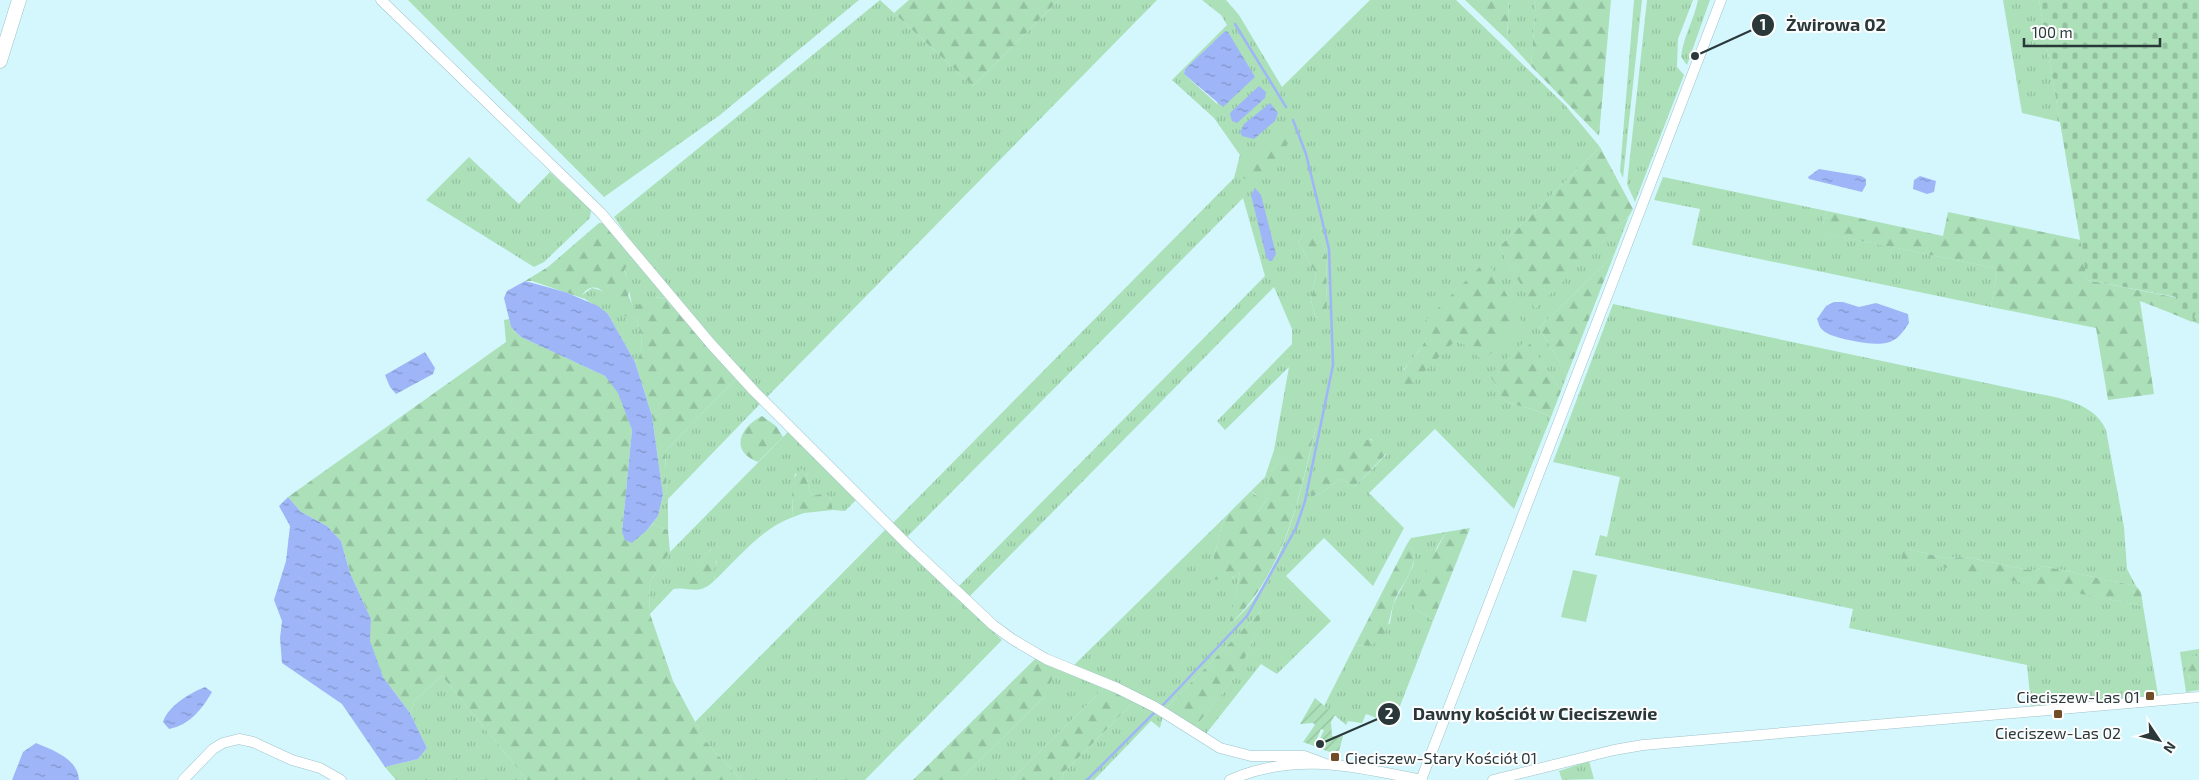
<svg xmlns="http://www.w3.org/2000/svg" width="2199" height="780" viewBox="0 0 2199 780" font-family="'Exo 2',sans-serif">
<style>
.grass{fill:url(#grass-tufts);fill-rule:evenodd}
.forest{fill:url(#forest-firs)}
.cemetery{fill:url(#cemetery-stones)}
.garden{fill:url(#garden-furrows)}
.pitch{fill:#abe0b9}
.water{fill:url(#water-ripples)}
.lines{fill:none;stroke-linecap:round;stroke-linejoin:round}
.stream{stroke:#9eb6f8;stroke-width:2.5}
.street-casing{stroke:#a0c2c9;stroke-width:11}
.secondary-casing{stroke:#a0c2c9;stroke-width:15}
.street{stroke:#fff;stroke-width:10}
.secondary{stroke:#fff;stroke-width:14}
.poi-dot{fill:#714d27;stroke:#fdfdfd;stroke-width:2}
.labels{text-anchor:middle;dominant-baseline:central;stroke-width:4;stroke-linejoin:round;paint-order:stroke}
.poi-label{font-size:16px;fill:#2a383a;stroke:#fdfdfd;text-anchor:end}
.leader{fill:none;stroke:#2a383a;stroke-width:2}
.callout-dot{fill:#2a383a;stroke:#fdfdfd;stroke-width:2}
.mark-label{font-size:15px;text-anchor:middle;font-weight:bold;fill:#fff}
.callout-label{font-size:18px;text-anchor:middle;font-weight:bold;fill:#2a383a;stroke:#fdfdfd;stroke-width:4;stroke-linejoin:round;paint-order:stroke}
</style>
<defs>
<pattern id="grass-tufts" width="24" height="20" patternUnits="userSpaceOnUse" patternTransform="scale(1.25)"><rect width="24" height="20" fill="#abe0b9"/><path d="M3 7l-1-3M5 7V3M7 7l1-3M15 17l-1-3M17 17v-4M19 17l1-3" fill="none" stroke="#93c1a0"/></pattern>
<pattern id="forest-firs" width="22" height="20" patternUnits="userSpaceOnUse" patternTransform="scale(1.25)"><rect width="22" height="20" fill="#abe0b9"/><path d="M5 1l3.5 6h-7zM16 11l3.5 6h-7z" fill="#93c1a0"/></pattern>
<pattern id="cemetery-stones" width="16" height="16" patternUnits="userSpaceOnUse" patternTransform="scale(1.25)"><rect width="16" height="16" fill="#abe0b9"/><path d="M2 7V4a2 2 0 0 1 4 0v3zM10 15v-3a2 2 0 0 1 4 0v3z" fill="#93c1a0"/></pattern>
<pattern id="garden-furrows" width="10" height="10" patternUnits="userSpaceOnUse" patternTransform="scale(1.25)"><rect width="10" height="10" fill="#abe0b9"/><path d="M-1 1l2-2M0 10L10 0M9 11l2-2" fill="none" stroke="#93c1a0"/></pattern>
<pattern id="water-ripples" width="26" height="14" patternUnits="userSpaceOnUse" patternTransform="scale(1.25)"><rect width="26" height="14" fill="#9eb6f8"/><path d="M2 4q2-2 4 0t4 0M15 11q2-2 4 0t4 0" fill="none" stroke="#8195ca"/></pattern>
</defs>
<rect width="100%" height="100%" fill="#d4f7fe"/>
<path class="grass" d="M408,0H859L720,115L604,197Z
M880,0L973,86L1059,0H1157L766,398C712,341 658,282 614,217Z
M1202,0H1226L1239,15L1282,87L1370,0H1456L1565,105L1600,147L1499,247L1535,308L1629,216L1614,255L1539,328L1567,375L1561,391L1527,340L1489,377C1498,382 1498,397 1508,402C1522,408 1537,409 1551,417L1514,509L1435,429L1369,493L1404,528L1373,586L1324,538L1286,576L1331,621L1277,674L1261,664L1205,735L1194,728C1227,689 1250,661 1262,610L1166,708L1112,682L1072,667L1224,518L1213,560L1232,578L1240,571L1230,624C1282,584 1302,488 1316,427L1270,472V495L1257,513L1256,494L1251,491L1265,477L1274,450L1289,367L1225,430L1217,421L1292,344V329L1274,287L968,598L957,588L1265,276L1243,198L906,538L892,524L1234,178L1240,155L1214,118L1172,80L1227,25L1221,15ZM1225,31L1217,104L1184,74L1185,69ZM1319,222L1326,257L1327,310L1318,318L1315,316L1311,300L1316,274L1298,242ZM1522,322L1480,357L1464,344L1455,341L1402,371L1423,346L1428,332ZM1371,439L1387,454L1354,487L1341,479L1321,493L1312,497Z
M1509,0H1536L1531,66L1507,40Z
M1634,0H1642L1623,178L1620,171Z
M1647,0H1693L1678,39L1677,67L1684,75L1635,202L1627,184Z
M1698,0H1710L1687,65L1681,57C1683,37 1694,20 1698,0Z
M2003,0H2039L2060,122L2022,113Z
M469,157L519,204L550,172L591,210L590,218L544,262L534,267L426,200Z
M1663,177L1827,211L1823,222L1828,234L1995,268L1997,272L1991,307L1692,245L1700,209L1654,200Z
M633,256L666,299L657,297L634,309C628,295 630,283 624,269Z
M592,288C617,292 613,312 637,320C641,336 646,348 635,362L608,314L585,299L582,295Z
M1613,304L2024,391C2052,397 2093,400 2106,430L2124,527L2127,569L2136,586L2043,566L2037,570H2028L1966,557L1945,558L1908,549L1901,558L2143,606L2158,695L2031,706L2027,665L1849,628L1853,609L1595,555L1600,535L1607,537L1620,477L1553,462Z
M736,379L760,404L668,499V530L652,524L658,516L663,495L667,492L665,451Z
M788,432L858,498L845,511L833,510L830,497L813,496L809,490L806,472L795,474L792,501L793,517C762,528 738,558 715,580L713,569L717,562L711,549L650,614L649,583L670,552Z
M887,528L951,593L1002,640L865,780H741L706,742L695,722Z
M1446,532L1437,547L1415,608L1433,621L1393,724L1366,714L1362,723L1348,721L1346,725L1324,706L1355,645L1364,646L1390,623L1393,605L1413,566L1415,554L1407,544L1411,538Z
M2199,649V660L2197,656L2187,659L2189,678L2199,681V690L2186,692L2180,652Z
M1052,666L1105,687L1011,780H967L963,777L1045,696Z
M442,676L527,780H396L385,767L418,759L427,748L410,713L415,700Z
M1135,701L1163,716L1160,728L1151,721L1094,780H1062L1064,772Z
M1589,761L1594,779L1562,780L1559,771Z"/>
<path class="forest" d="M909,0H1059L973,86L894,13Z
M1465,0H1509L1507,40Z
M1536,0H1611L1599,136L1531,66Z
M1290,121L1295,134L1267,173L1254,179H1244L1240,171Z
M1600,147L1633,209L1629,216L1535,309L1499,247Z
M1827,211L1943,236L1948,212L2081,240L2087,280L2199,302V324L2140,301L2154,394L2108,400L2096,328L1991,307L1997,272L1995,268L1827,234L1823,222Z
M1319,221L1326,257L1327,310L1319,318L1315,316L1311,300L1316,274L1298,242Z
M599,223H603L633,256L624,270L631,288L628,295L634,308L650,296L666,299L736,379L665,451L667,492L663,495L652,416L635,362C646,348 641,336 637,320C632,318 626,317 622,314C613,305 598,273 582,295L585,299L532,281H525L548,267Z
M1614,255L1567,375L1539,328Z
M1487,260L1522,322L1483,361L1464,344L1455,341L1403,393C1392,358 1435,357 1425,321Z
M509,319L511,327L521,337L605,376L619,393L632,430L622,532L647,530L652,524L668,530L670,552L649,583L650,614L673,681L706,742L741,780H527L442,676L415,700L410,713L383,677L369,641L371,619L350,573L341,541L327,526L301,512L288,497L506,342L504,320Z
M1527,339L1561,391L1551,417C1537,409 1522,408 1508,402C1497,396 1498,382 1488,376Z
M762,416L776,426L783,437L758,462C729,451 740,427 762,416Z
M1316,426C1300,495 1284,575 1229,625L1240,572L1227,581L1213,579V560L1224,518L1251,491L1260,499L1258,512L1270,495V472Z
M1363,439L1376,441L1387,453L1354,487L1341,479L1321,493L1311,497L1315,480L1354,442Z
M801,469L806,472L809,490L813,496L825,493L830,497L833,510L804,513L793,517C793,502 788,480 801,469Z
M1470,528L1433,621L1415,608L1414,592L1446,532Z
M1407,544L1415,554C1413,574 1399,587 1393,605C1389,618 1389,632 1378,641C1371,647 1363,646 1355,645Z
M711,549L717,555C717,565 712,570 715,580C698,597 691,586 672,589Z
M1908,549L1945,558L1966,557L2028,570H2037L2043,566L2136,586L2141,592L2143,606L1901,559L1903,551Z
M1263,609C1249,662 1229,687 1194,728L1166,708Z
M2191,655L2197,656L2199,660V681H2191L2188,674L2187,659Z
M1035,659L1052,666V679L1045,696L964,776L967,780H913Z
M1105,687L1135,701L1064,772L1062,780H1011Z"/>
<path class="cemetery" d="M2039,0H2199V305L2192,322L2173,314L2176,297L2087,280Z"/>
<path class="garden" d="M1315,698L1335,715L1331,722L1332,736H1343L1338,755L1316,747L1324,730L1321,729L1314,746L1303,742L1315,725L1313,723L1300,724Z"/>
<path class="pitch" d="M1573,570L1597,575L1586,622L1561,617Z"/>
<path class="water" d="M1225,31L1228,32L1255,77L1223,107L1184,74L1185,69Z
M1259,86L1266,92L1265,98L1237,123L1232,121L1230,114L1231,112Z
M1270,103L1278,113L1275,121L1254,139L1242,136L1240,132L1244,124Z
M1819,169L1861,176L1866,179V185L1862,192L1809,179L1808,177Z
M1920,176L1936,181L1934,192L1927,194L1913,189L1914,180Z
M1255,188L1261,195L1276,254L1272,261H1269L1266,256L1251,195Z
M525,281L565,292L598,306L608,314L635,362L652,416L663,495L658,516L647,530L632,543L625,540L622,532L632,430L618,393L605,376L521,337L511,327L504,298L507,291Z
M1834,302H1843L1859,307L1876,303L1908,314L1909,323C1903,332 1897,341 1886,343C1874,346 1835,339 1825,332C1819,328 1819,324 1817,319L1826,306Z
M425,352L435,368L433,374L396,394L390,387L385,375Z
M288,497L301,512L327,526L341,541L350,573L371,619L370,641L383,677L410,713L427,748L418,759L385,767L342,704L282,663L280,638L282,621L274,600L286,561L290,526L279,506Z
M205,687L212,692C202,709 190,725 169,729L163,722C168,706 190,693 205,687Z
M36,743C53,750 78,759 79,780H12L23,752Z"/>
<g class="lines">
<path class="stream" d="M1235,24L1286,107
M1163,705L1247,616L1296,528L1305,501L1333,365L1329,249L1306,154L1293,120
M1087,780L1155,712"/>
<g class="street-casing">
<path id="street" d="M381,0L601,213L711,344L754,391L907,544L993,625L1012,639L1046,659L1117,688L1155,707L1220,748L1251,756H1304L1323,763
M183,780L213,749L223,743L239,739L253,742L292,760L320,768L341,780
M1230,780C1296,751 1355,767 1422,780
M1421,780L1721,0
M1493,780L1614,750L1643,745L2199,697"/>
</g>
<g class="secondary-casing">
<path id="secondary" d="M0,61L19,0"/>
</g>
<use href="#street" class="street"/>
<use href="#secondary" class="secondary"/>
</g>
<g class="poi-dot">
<rect x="2145" y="691" width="10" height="10" rx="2.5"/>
<rect x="2053" y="709" width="10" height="10" rx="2.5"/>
<rect x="1330" y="752" width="10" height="10" rx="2.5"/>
</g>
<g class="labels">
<g class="poi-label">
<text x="2140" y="696">Cieciszew-Las 01</text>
<text x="2058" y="732" text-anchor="middle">Cieciszew-Las 02</text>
<text x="1345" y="757" text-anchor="start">Cieciszew-Stary Kościół 01</text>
</g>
</g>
<path class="leader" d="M1695 56L1763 25M1320 744L1389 714"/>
<g class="callout-dot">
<circle cx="1695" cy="56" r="5"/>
<circle cx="1320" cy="744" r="5"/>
<circle cx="1763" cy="25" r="12"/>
<circle cx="1389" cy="714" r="12"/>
</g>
<g class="mark-label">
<text x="1763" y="30">1</text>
<text x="1389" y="719">2</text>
</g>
<g class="callout-label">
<text x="1836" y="31">Żwirowa 02</text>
<text x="1535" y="720">Dawny kościół w Cieciszewie</text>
</g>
<g transform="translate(2159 740) rotate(125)" stroke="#fdfdfd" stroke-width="4" paint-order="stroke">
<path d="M0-4L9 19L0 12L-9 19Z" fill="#2a383a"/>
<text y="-8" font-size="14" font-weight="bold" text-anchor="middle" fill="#2a383a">N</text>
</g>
<path d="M2024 38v8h136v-8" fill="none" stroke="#2a383a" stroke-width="2.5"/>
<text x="2032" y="38" font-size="15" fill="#2a383a" stroke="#fdfdfd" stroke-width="4" paint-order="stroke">100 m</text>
</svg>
